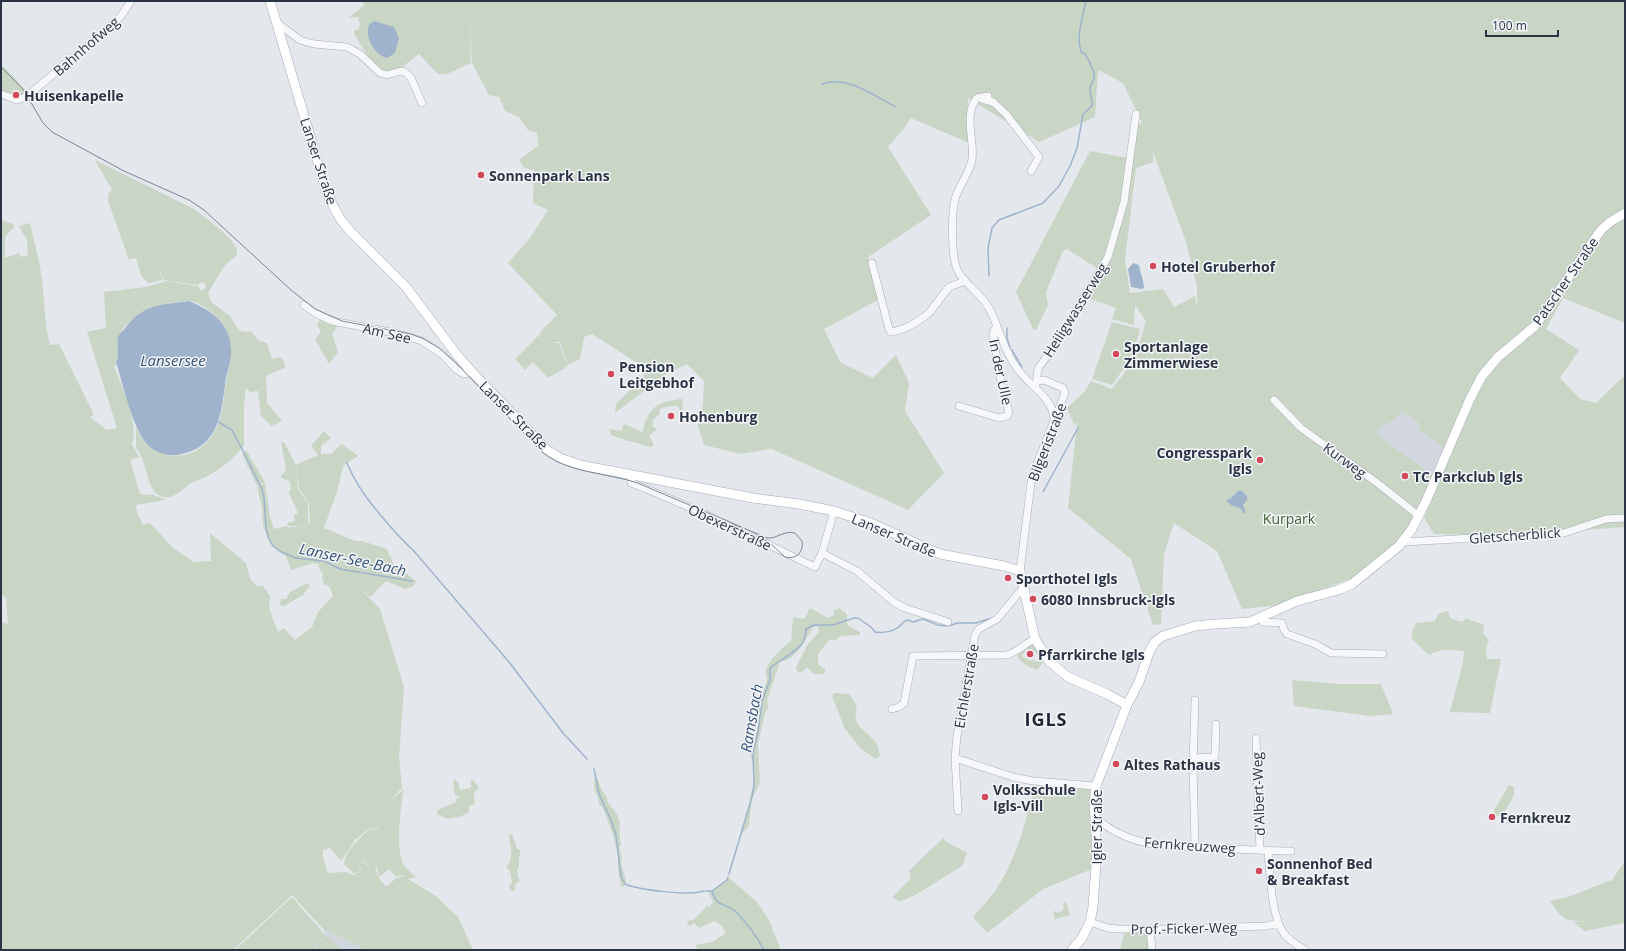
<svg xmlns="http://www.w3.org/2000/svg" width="1626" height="951" viewBox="0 0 1626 951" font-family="'Open Sans',sans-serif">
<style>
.built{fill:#d2d6de}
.green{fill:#c9d6c5;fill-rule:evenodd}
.water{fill:#9fb4cc}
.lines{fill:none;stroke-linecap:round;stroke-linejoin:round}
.stream{stroke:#9fb4cc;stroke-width:1.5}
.minor-casing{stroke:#a9aeb7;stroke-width:8}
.major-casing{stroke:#a3abb8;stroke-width:10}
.minor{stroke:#f7f8fa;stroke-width:7}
.major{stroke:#fff;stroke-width:9}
.tram{stroke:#7d8696;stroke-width:1}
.poi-dot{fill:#d1495b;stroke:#f4f6f9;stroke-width:1.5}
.labels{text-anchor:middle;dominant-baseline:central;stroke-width:3;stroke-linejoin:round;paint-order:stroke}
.street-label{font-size:14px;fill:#2b3445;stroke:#f4f6f9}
.poi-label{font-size:14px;font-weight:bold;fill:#2b3445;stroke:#f4f6f9;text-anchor:start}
.park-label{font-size:14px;fill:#3f6138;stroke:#f4f6f9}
.water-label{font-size:15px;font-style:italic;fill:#34527a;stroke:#f4f6f9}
.district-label{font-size:18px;font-weight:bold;letter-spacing:1px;fill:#1d2536;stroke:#f4f6f9}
</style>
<rect width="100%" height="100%" fill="#e4e7ec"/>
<path class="built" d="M1402,412L1419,423V430L1446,449L1434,476L1376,434L1381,426L1392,421Z
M324,930L358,945L362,950H313L325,935Z"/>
<path class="green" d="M362,1H1625V323L1563,298L1546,329L1579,350L1560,378L1580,399L1596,403L1625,375V527C1562,531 1498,537 1434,534L1424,518L1451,453L1419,430V423L1402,412L1392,421L1381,426L1376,434L1434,476L1406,531L1388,550L1353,578L1279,605L1242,609L1217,551L1174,523L1164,554L1161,624L1153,625L1131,559L1068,508L1077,423L1074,424L1067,408L1085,391L1091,381L1112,389L1135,359L1146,321L1135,305L1134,325L1112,319L1116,308L1088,298L1109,261L1136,127L1142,122L1123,83L1098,70L1095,117L1039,142L968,98L969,143L911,118L906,126L888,147L931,215L868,257L878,300L824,329L841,363L873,378L896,355L909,383L905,411L944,473L908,510L772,449L741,454L704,445L698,426L703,405L704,381L687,364L665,375L615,413L616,404L644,376L642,366L592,334L584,337L580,359L568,365L560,342L548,343H559L568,366L548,378L533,362L525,370L515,359L540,334L543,344L540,332L557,315L508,263L530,238L548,210L533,203L534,170L524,168L519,160L538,146L537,133L528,130L519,117L505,111L499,97L489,95L472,63L469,9L471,63L447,74H438L419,54L402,67L388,73C372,67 362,47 354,33V31L359,29L360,24L358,17L348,18L365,5ZM1153,152L1186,242L1197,286V308L1195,296L1174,307L1163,289L1130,293L1125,260L1136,168L1153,162Z
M1,65L15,78L27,93L22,97H1Z
M1090,151L1128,158L1125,190L1104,261L1098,269L1067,249L1063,251L1046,292L1048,305L1036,330L1033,329L1016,292Z
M95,160L192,208C204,216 228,234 235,246C237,249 237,252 237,255L225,265L208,293L211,302L230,316L240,332L242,330L244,332L251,331L258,340L267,343L272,359L281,357L286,367L266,376L267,403L282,421L271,426L261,416L258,391L250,392L246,388L244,404V446C234,457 224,467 211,474C205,478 197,480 191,483C181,490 169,505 156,493C145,481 147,460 136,448V427C148,457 185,466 207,442C221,428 223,406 225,388C230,357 240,334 210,311C205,307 196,301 189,301C177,301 164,305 153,307C143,308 120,328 118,338C117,343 118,348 118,353C118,358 115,360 116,365L114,366C122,387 139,423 132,444L139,457L130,460L140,494L154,495L166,500L136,505L137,513L143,525L150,523L173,548L194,562L211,561L210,533L246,563L250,579L257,586H263L270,596L269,608L278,632L284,628L295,640L312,627L318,612L333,596L329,586L324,584L322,578H325L322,577L323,574L318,566L320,564L313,563L291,570L286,556L271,544L263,526L262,507L257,487L265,483L270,517L274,529L287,526L291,531L289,527L308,526H288L287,523L295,521L294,515L298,513L289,493L291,489L290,482L280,477L286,470L281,441L285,443L296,465L298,489L308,504V525L310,521L309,504L299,488L296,465L318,455L311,446L324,431L331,438L321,446V454H331L342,444L358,456L343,466L337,492L324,528L355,541H362L387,549L393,563L416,581L414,586L405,589L386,581L370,597L358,586L380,609L404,687L399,757L402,788L387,803L385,812L387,803L404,789C401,802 396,848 402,861C405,868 410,872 416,877L408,879L436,896L458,917L473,950H362L358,945L324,930L292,895L233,950H1V622L8,624L6,598L1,594V220L13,224L14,227L5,237V258L19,253L21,257L28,255L27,240L19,226L30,223C34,242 40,261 42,281C45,303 44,323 50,345L59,344L94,415L90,417L107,430L117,428L87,332L106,328L104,292L146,287L167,281L195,286L198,285L201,291L206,287L204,282L195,285L164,280L156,266L163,280L148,283L141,275L136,258L129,260L108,201V194L112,190ZM382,824L375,830L371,828C360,838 346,849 344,864L354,874L360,870L359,863L365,861L369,867L364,862L359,863L361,870L354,875L345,872L328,873L323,857V850L330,848L341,861L355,840L371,827L375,829ZM380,866L377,868L379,877L389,869L396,877L403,875L405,877L403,876L395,879L386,887L378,877L375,868Z
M322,318L339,324L332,334L338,352L329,364L315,339L321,332L317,324Z
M1112,322L1140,329L1132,357L1112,385L1092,379Z
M682,399L683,408L681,412L678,406H669L659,409L660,413L653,420V426L657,430L649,435L654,445L651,447L625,440L611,435L609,429L621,431L624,424L642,432C650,406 656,402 682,399Z
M246,450L265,482L257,486L242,454Z
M307,583L310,586L303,595L284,606L280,605L281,599H286L290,592Z
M810,608L828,618L834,615V610L839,608L847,614V625L860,632V635L841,636L836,640H829L818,654V664L826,670L824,674H814L807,667L802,672H798L796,667L808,644L819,632L818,626L813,627C805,640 796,660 780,662L767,700L768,708L765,713L758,744L760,783L752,798L749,826L740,836L742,827L746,821L745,814L750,806V795L754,787L753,762L750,755L754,748L753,741C757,734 758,723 759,715C759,708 756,703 758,696L762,695C763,690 766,684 767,679C767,676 765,673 766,670C767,662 784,646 791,641L793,618L795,617L801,619L805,618Z
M1448,611L1450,618L1462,622L1466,618L1484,625L1483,633L1489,640L1486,648L1487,659H1501L1490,713L1450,712L1463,662L1464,651C1451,650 1440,648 1429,655L1412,639V632L1416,623L1435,621L1438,614Z
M1030,643L1034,644L1045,660L1037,670C1028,666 1020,664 1017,654ZM1026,649L1032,650L1040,657L1036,662L1033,659L1031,661L1022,656Z
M1292,680L1338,684H1381L1393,714L1370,716L1294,706Z
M834,693L849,694L857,706C850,729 869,729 877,745C878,748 879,752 880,755L876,759L861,749L845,729L832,696Z
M454,779L458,782L460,790L470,788L472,786L470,783L472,779L479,787L474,793L475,804L469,806V812L460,817L447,819L437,814L438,810L456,802V799L461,797L455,795L453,789L455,788L453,784Z
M598,779C600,787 601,789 606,796C608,798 607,802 609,804C617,814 620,816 620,829L619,831L621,846L619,847L622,860L621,863L626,881L624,886H621L618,870V854L612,832L603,808L599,804L598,796L595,793L594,780Z
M1035,783L1090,789L1094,841L1092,869L1043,889L987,933L973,917C981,907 991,898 997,888C1017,857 1027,819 1035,783Z
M1509,785L1514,787V795L1503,815L1494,816L1493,812Z
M512,834L517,849L520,850V856H519V868L517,870L518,878L520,880L515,885V891H511L509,886L512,882L510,871L506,867C515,858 510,846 509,835Z
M944,837L945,841L967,853L962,866L917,894L899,902L893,897L911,878L909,871Z
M1625,861V923L1585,931L1573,922L1587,921C1564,921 1563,920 1550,901L1568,897L1612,880Z
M729,878L757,902L768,918L781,950H698L696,945L712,942L726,933L721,925L714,921L699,928L694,923L690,926L687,924L688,921L693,920L707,906L710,907L713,901L708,891H713Z
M292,897L325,935L313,950H235Z
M1066,902L1070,915L1055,919L1053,912L1056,911V913L1063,911L1062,909L1064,908L1063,903Z
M1125,929L1142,930L1147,934L1148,950H1120Z
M326,936L341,949L340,950H315Z"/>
<path class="water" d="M374,21L394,27L399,38L395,53L387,58C375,56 364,36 369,25Z
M1133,263L1139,265C1140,273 1144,280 1144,288L1142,289L1131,287L1128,269Z
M189,301C211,310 230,323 231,348C232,358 228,369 226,378C221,414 220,448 177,455C167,456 153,452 147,444C132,427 123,384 116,362C120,353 116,345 118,337C119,334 124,330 126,327C144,303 162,305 189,301Z
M1238,491H1242L1247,496V500L1243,505L1246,513H1244L1240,508L1231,505L1226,501L1231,498Z"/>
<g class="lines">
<path class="stream" d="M822,84C848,75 874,96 896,107
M989,276L988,248L992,228L999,220L1043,203L1059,186L1070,166L1077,148L1083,114L1092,106C1093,100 1090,96 1090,90C1090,85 1093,82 1094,78C1096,71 1088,60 1085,54L1082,53C1075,41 1083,15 1086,1
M1007,328V338L1010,347
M1012,350L1022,367
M218,422L232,430L243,451
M243,451L262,489L264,498L266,528L268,537L273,546L281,552L296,558L324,561L340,569L412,581
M347,463C358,489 371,504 389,525C397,534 404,542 413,550L509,662L563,733L587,759
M1043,492L1078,428
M858,618L871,627L875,632C881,633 892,632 897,628C901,626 902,622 907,620L913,622L923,619L938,625L948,626L958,623H976L992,618
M833,625L854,618H858
M594,769L599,794L611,820L616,835L621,877L625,884C639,890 689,896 704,891
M729,874L752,797L754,784L753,755L754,748L758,732L762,701L770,680V669L772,666C777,663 781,660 786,657C798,648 805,646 806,629L814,625H832
M728,877L727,880L712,891C718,910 725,901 736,912C748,924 756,935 764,950
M706,891H712"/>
<g class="minor-casing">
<path id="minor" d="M276,22L300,40L314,44L347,47L360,54L380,73L387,75L401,71L405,72L411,78L422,103
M1,94L17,100L26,97L111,26L121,16L131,1
M988,96L977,98C963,115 975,140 972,160C969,173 961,183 956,196C951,209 951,259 958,271C965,285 981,293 989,308C1000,329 1004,352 1019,371C1030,386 1052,397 1054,418
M982,99L993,102L1006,114L1039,157L1031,171
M872,263L889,329L891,332C906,330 918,322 929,313L949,287L965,281
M304,305L317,314L332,321L395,333L422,341L442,354L456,369L464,374L472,372
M1035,387C1038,380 1036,373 1039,367L1054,347L1108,257L1124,202L1136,114
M1274,400L1301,428L1376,482L1419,516
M959,406L999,418L1007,416L1009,413L999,373L993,334L994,330L997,327
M632,476L631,483C694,507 754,538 815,567L822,553L834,511
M1403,542L1564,533L1606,519L1625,518
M822,553L857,571L895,603L905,608L948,622
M1020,571L1031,483L1036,466L1065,393L1063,388L1044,380L1038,381
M1260,619L1263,622L1282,623L1284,630L1287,634L1315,644L1331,653L1383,654
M1195,700L1193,766L1195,847
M892,709L899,707L904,703L913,656L1007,655C1018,652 1025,643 1035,639
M1256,738L1260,850
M955,758L1013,777L1033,781L1096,786
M1193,758L1215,757L1216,724
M958,811L955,758L957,736L975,635L979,629L997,619L1023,588
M1096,818C1131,849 1170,846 1214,848C1240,849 1265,851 1291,851
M1268,851C1270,873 1271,918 1285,935C1290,941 1299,946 1305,950
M1090,922L1108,928L1118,929H1167L1267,926L1278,923
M1150,929L1152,950"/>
</g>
<g class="major-casing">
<path id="major" d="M270,1L326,190L333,206L341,220L351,232L406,287L457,355L472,372L547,450L560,458L580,465L753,498L799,504L834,511L871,523L940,554L1004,566L1020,571L1035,639L1049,661L1068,677L1107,694L1127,705
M1072,950L1082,938L1090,922L1093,907L1097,850L1094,802L1096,786L1127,705L1139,682L1150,650L1155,642L1163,636L1195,626L1215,624L1250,622L1297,601L1338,590L1352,584L1399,546L1412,529L1427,499L1470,399L1482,376L1498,357L1535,326L1601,230L1610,222L1625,213"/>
</g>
<use href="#minor" class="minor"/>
<use href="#major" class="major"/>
<path class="tram" d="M1,67L23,89L43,123L52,132L124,171L189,200L204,210L291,290L315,309L342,321L411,334L424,339L439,348L457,364L539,449C565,474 608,472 640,484L767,538C777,539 784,530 795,533L802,541C804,552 796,560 785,557L769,542L745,531L728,521"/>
</g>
<g class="poi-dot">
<circle cx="16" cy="95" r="4"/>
<circle cx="481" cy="175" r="4"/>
<circle cx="1153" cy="266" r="4"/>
<circle cx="1116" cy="354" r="4"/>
<circle cx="611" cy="374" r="4"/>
<circle cx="671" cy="416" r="4"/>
<circle cx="1260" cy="460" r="4"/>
<circle cx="1405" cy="476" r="4"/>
<circle cx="1008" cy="578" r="4"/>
<circle cx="1033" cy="599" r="4"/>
<circle cx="1030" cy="654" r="4"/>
<circle cx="1116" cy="764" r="4"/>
<circle cx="985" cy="797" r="4"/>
<circle cx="1492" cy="817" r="4"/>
<circle cx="1259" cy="871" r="4"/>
</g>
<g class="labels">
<g class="street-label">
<text transform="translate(86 46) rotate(-41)">Bahnhofweg</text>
<text transform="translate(319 161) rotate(72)">Lanser Straße</text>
<text transform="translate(1565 281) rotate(-55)">Patscher Straße</text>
<text transform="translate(1075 310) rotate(-58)">Heiligwasserweg</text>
<text transform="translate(387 333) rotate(13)">Am See</text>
<text transform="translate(1001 372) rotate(78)">In der Ulle</text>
<text transform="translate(514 415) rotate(45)">Lanser Straße</text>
<text transform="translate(1047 442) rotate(-69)">Bilgeristraße</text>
<text transform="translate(1345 460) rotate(36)">Kurweg</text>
<text transform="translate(730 527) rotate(25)">Obexerstraße</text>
<text transform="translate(894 535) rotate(23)">Lanser Straße</text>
<text transform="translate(1515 535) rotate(-4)">Gletscherblick</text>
<text transform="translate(966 686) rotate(-80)">Eichlerstraße</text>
<text transform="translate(1258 794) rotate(-92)">d'Albert-Weg</text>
<text transform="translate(1096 827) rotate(-90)">Igler Straße</text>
<text transform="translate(1190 845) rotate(4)">Fernkreuzweg</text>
<text transform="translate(1184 928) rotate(-1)">Prof.-Ficker-Weg</text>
</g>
<g class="poi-label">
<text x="24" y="95">Huisenkapelle</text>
<text x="489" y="175">Sonnenpark Lans</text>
<text x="1161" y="266">Hotel Gruberhof</text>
<text x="1124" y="346">Sportanlage<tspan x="1124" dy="16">Zimmerwiese</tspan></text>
<text x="619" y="366">Pension<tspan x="619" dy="16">Leitgebhof</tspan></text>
<text x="679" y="416">Hohenburg</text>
<text x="1252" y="452" text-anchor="end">Congresspark<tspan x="1252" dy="16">Igls</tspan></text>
<text x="1413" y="476">TC Parkclub Igls</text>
<text x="1016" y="578">Sporthotel Igls</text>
<text x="1041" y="599">6080 Innsbruck-Igls</text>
<text x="1038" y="654">Pfarrkirche Igls</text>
<text x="1124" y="764">Altes Rathaus</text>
<text x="993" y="789">Volksschule<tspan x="993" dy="16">Igls-Vill</tspan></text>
<text x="1500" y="817">Fernkreuz</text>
<text x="1267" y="863">Sonnenhof Bed<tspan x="1267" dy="16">&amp; Breakfast</tspan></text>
</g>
<g class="park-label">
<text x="1289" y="518">Kurpark</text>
</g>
<g class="water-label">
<text x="173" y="360">Lansersee</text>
<text transform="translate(353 559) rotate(12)">Lanser-See-Bach</text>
<text transform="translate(751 718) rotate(-80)">Ramsbach</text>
</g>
<g class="district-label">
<text x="1046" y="719">IGLS</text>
</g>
</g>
<rect width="1626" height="951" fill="none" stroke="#2b3445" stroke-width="4"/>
<path d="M1486 30v6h72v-6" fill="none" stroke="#2b3445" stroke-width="2"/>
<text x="1492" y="30" font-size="12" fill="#2b3445" stroke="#f4f6f9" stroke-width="3" paint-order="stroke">100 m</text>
</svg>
